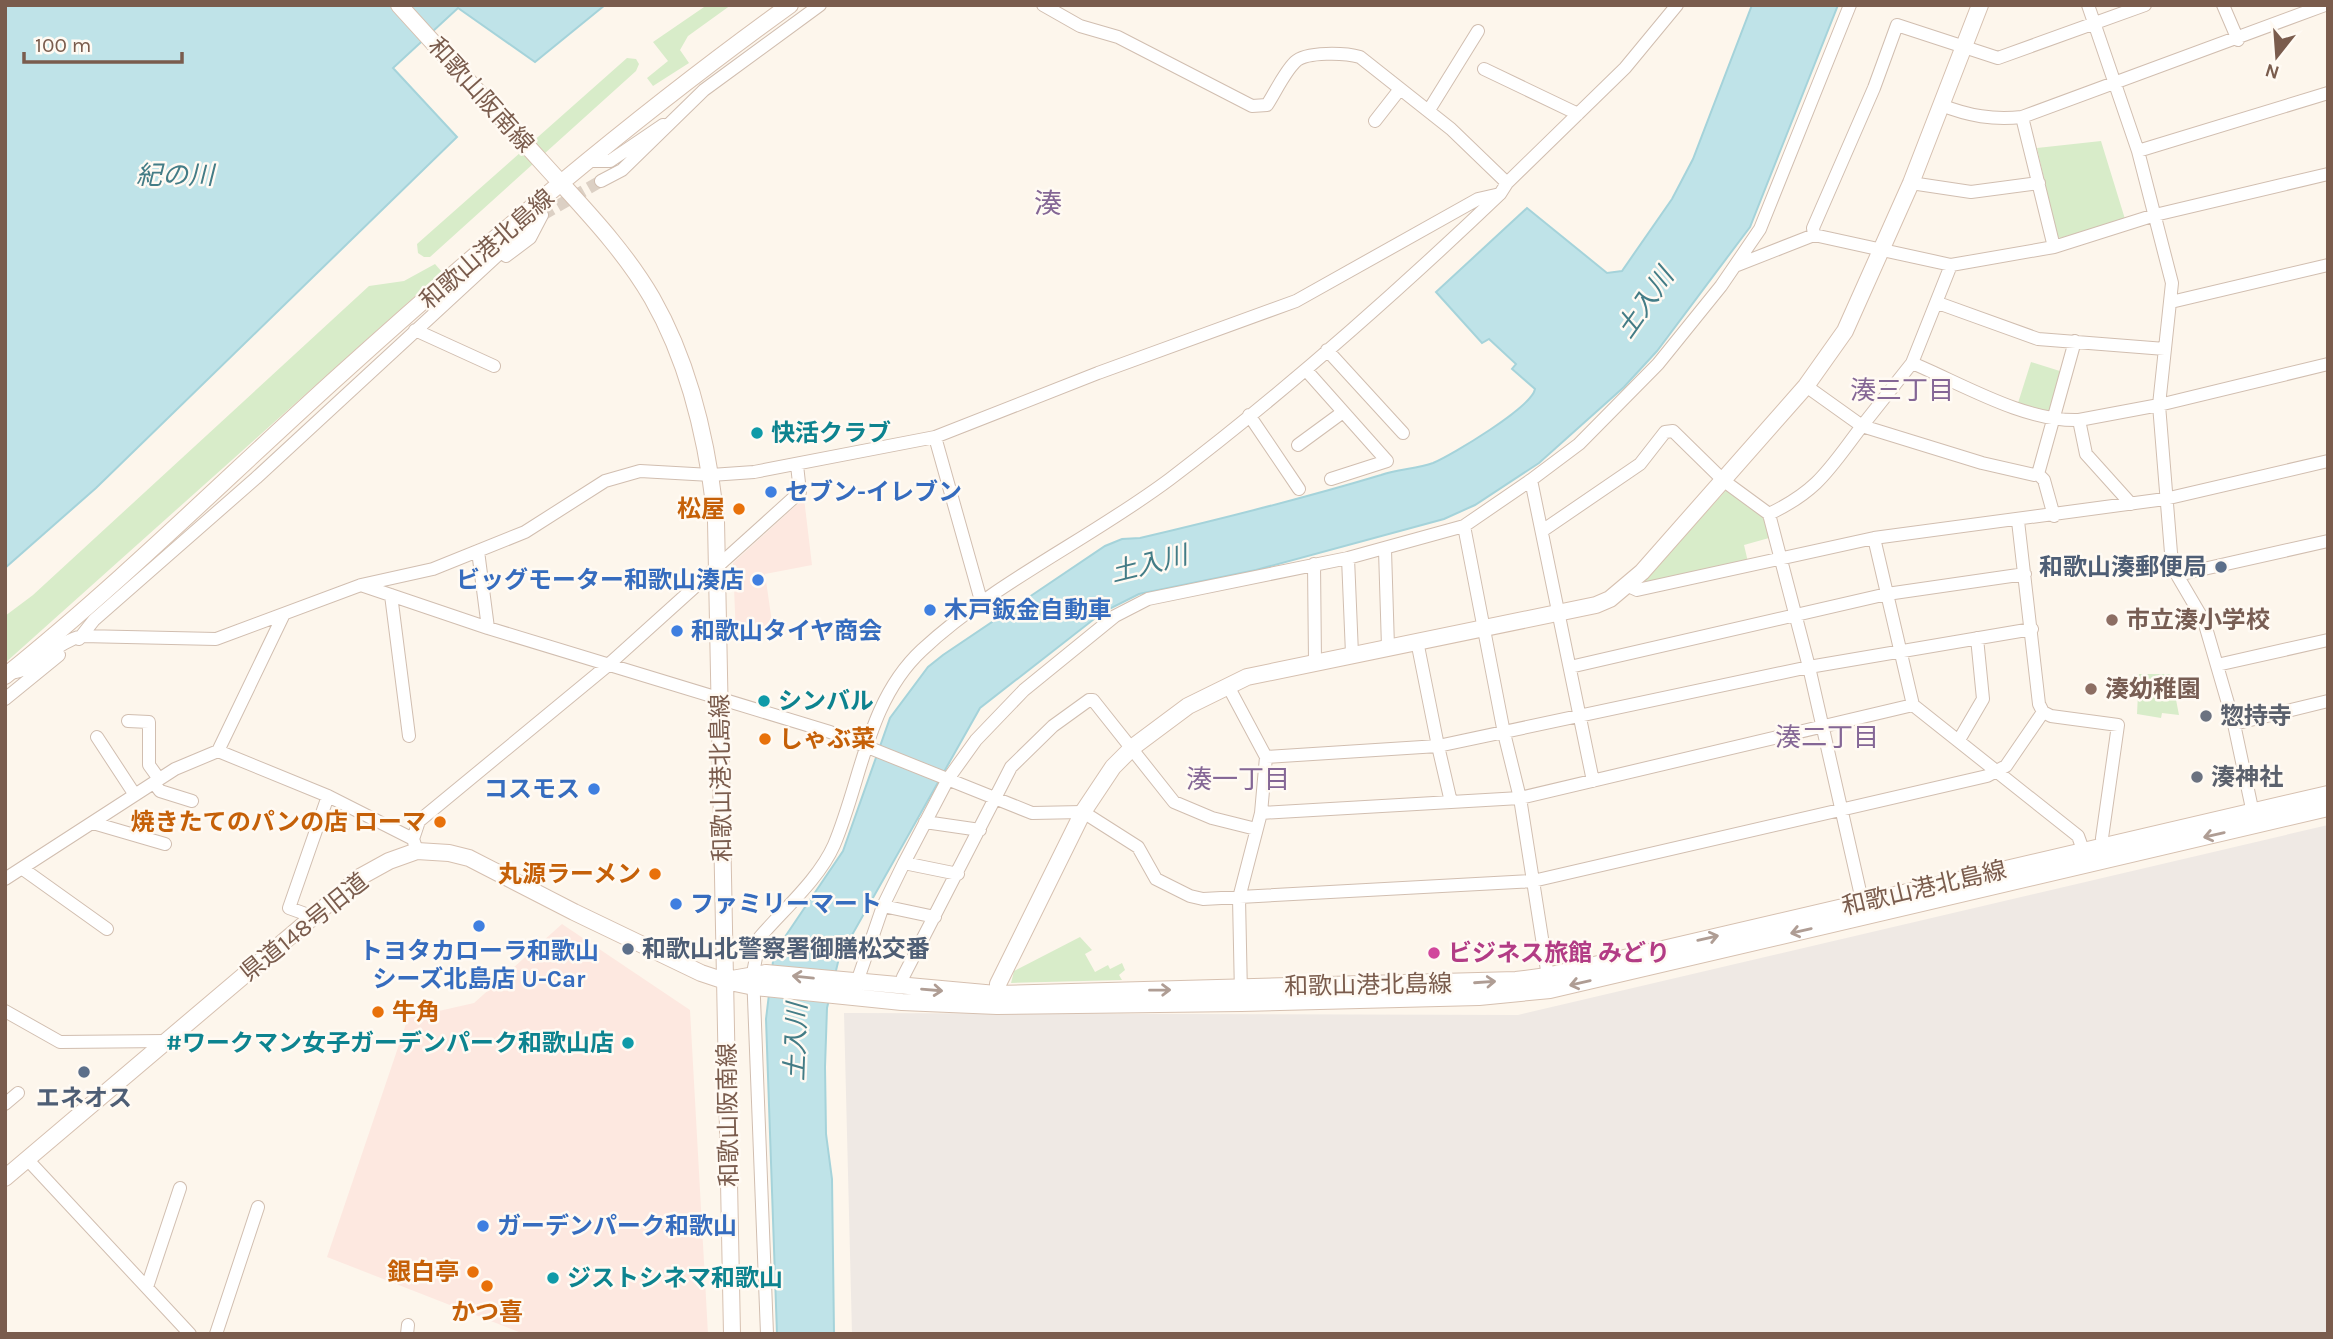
<svg xmlns="http://www.w3.org/2000/svg" width="2333" height="1339" viewBox="0 0 2333 1339" font-family="Karla,'Noto Sans JP',sans-serif">
<style>
.commercial{fill:#fde8e0}
.industrial{fill:#efe9e4}
.green{fill:#d8ecc9}
.water{fill:#bfe3e8;stroke:#a5d3da;stroke-width:2}
.lines{fill:none;stroke-linecap:round;stroke-linejoin:round}
.street-tunnel{stroke:#dcd0c4;stroke-width:12;stroke-dasharray:12 6;stroke-linecap:butt}
.street-casing{stroke:#d1beb0;stroke-width:14}
.secondary-casing{stroke:#d6c0b0;stroke-width:18}
.street{stroke:#fff;stroke-width:12}
.secondary{stroke:#fff;stroke-width:16}
.oneway{stroke:#af9d94}
.culture-dot{fill:#0f9aa8;stroke:#fffaf3;stroke-width:2.5}
.shop-dot{fill:#3f7fe0;stroke:#fffaf3;stroke-width:2.5}
.food-dot{fill:#e8710a;stroke:#fffaf3;stroke-width:2.5}
.service-dot{fill:#5c6f8a;stroke:#fffaf3;stroke-width:2.5}
.education-dot{fill:#8d6e63;stroke:#fffaf3;stroke-width:2.5}
.worship-dot{fill:#6b7280;stroke:#fffaf3;stroke-width:2.5}
.hotel-dot{fill:#d1479c;stroke:#fffaf3;stroke-width:2.5}
.labels{text-anchor:middle;dominant-baseline:central;stroke-width:5;stroke-linejoin:round;paint-order:stroke}
.street-label{font-size:24px;fill:#7a5c4d;stroke:#fffaf3}
.culture-label{font-size:24px;font-weight:bold;fill:#0d838f;stroke:#fffaf3;text-anchor:start}
.shop-label{font-size:24px;font-weight:bold;fill:#366cbe;stroke:#fffaf3;text-anchor:start}
.food-label{font-size:24px;font-weight:bold;fill:#c56008;stroke:#fffaf3;text-anchor:end}
.service-label{font-size:24px;font-weight:bold;fill:#4e5e75;stroke:#fffaf3;text-anchor:end}
.education-label{font-size:24px;font-weight:bold;fill:#785e54;stroke:#fffaf3;text-anchor:start}
.worship-label{font-size:24px;font-weight:bold;fill:#5b616d;stroke:#fffaf3;text-anchor:start}
.hotel-label{font-size:24px;font-weight:bold;fill:#b23c85;stroke:#fffaf3;text-anchor:start}
.water-label{font-size:26px;font-style:italic;fill:#437c86;stroke:#fffaf3}
.neighbourhood-label{font-size:26px;fill:#846695;stroke:#fffaf3}
.quarter-label{font-size:28px;fill:#846695;stroke:#fffaf3}
</style>
<rect width="100%" height="100%" fill="#fdf6ec"/>
<path class="commercial" d="M804,498L812,565L765,574L773,629L736,637L733,563Z
M562,924L690,1010L708,1334H524L327,1257L408,1018L474,1003Z"/>
<path class="industrial" d="M2328,825V1334H852L844,1013L1518,1015Z"/>
<path class="green" d="M707,5H731L688,36L680,50L689,63L653,86L647,78L668,61L653,42Z
M627,58L636,59L639,64L636,71L430,257H424L418,253L417,244Z
M2101,141L2125,219L2060,238L2057,236L2037,148Z
M435,264L442,272L5,663V616L33,595L369,286L404,281Z
M2031,362L2063,372L2052,412L2018,403Z
M1729,487L1763,517L1769,538L1744,545L1748,562L1646,582L1645,580Z
M2139,674H2171L2179,715L2162,713L2161,718L2137,714Z
M1080,937L1092,950L1085,954L1095,972L1108,965L1110,969L1122,963L1125,970L1119,975L1122,980L1011,983L1014,971Z"/>
<path class="water" d="M5,5H605L535,62L458,8L393,68L457,137L96,488L5,568Z
M1752,5H1838L1750,227L1657,351L1624,387L1539,463L1475,505L1444,519L1256,570L1139,594L1103,612L980,708L839,958L827,1008L825,1067L826,1134L832,1179L834,1334H777L766,1019L774,953L843,851L890,718L928,667L943,655L1105,546L1122,539L1140,538C1221,519 1301,499 1381,475C1398,469 1417,469 1433,463C1452,455 1532,407 1535,389L1512,369L1516,364L1489,339L1482,343L1436,292L1527,208L1607,273L1622,271L1672,199L1693,159Z"/>
<g class="lines">
<path class="street-tunnel" d="M542,215L601,181"/>
<g class="street-casing">
<path id="street" d="M1043,5L1080,26L1118,37L1252,106L1267,105C1276,91 1284,73 1295,62C1306,51 1346,53 1360,57L1451,129L1507,183
M2088,5L2138,151L2172,283L2159,405L2171,553L2177,575L2204,621L2234,724L2254,818
M2223,5L2238,40
M1484,69L1578,114
M1941,105C1969,116 1993,120 2022,117L2325,5
M1429,110L1478,31
M1375,121L1400,89
M2138,151L2328,93
M591,161H610L663,125
M601,181L622,170L704,90L820,5
M1911,183L1971,192L2039,183
M2054,247L2155,215L2328,174
M506,256L530,238L542,215
M1951,265L2054,247L2022,117
M1735,266L1814,235
M2171,302L2328,265
M1938,303L2038,339L2165,349
M415,330L494,366
M2075,341L2038,474L2034,475L1982,463L1862,426L1912,363L1951,265L1814,235L1813,228L1874,88L1897,25L1998,58L2145,5
M1327,350L1403,433
M1912,363C1962,384 2025,422 2079,420L2086,454L2131,504
M1306,370L1387,461L1331,479
M1249,415L1299,489
M2079,420L2159,405L2328,364
M935,437L982,604
M1298,445L1343,412
M2038,474L2044,480L2054,516
M1531,480L1579,444L1658,364L1721,286L1760,229L1850,5
M1769,514C1819,490 1829,469 1862,426L1806,386
M1464,526L1504,733L1520,798L1549,983
M1542,531L1640,464L1665,432L1673,431L1724,481L1769,514L1809,667L1864,909
M1874,538L1913,705L2078,836L2086,858
M1385,550L1388,647
M478,551L488,628
M1348,558L1352,654
M1314,564L1315,662
M2177,575L2328,541
M361,585L488,628L830,732L1032,813L1083,812L1138,847L1156,879L1190,896L1203,899L1533,881L1987,776L2006,766L2043,712L2039,704L2018,521
M1626,585L1637,590L1874,538L2165,499L2328,461
M391,595L409,736
M79,639L94,620L256,478L526,229L528,213
M2217,665L2328,640
M1570,667L1887,594L2025,574
M10,673C38,670 55,642 82,636L216,639L361,585L433,569L525,532L605,481L640,471L711,475L754,472L935,437L1098,373L1296,301L1478,199L1500,194
M1228,686L1266,757L1261,813L1239,898L1241,995
M5,699L59,655
M2043,712L2051,716L2118,725L2102,838L2104,854
M128,721L149,722V765L159,779
M2234,724L2328,701
M97,737L135,795
M1959,740L1983,699L1977,638
M218,751L328,796L413,839
M1266,757L1438,746L1417,641
M154,783L160,791L192,801
M1451,802L1438,746L1809,667L2032,629
M1261,813L1520,798L1913,705
M925,822L980,830
M93,823L165,844
M417,851L413,839L419,821L607,666L800,492L797,465
M904,863L958,874
M23,869L107,929
M5,879L175,769L218,751L283,616
M883,906L935,917
M314,917L289,908L328,796
M857,982L883,906L904,863L948,779L976,740L1024,690L1115,616L1148,599L1348,558L1464,526L1531,480L1593,781
M901,987L903,977L1011,767L1053,726L1089,700H1093L1174,802L1212,818L1256,829
M5,1011L60,1042L166,1041
M5,1104L18,1093
M27,1159L190,1334
M147,1287L180,1188
M216,1334L258,1207
M407,1334L408,1325
M767,1334L753,973L760,937C784,909 819,879 834,845C862,779 867,701 922,650C995,582 1090,539 1170,479C1286,391 1395,294 1500,194L1507,183L1625,68L1677,5"/>
</g>
<g class="secondary-casing">
<path id="secondary" d="M399,5C449,60 499,115 549,170C586,211 624,250 652,298C691,366 708,444 716,521L732,1334
M5,676C122,582 229,475 340,375C484,245 633,118 790,5
M726,980L766,973L996,994L1516,980L1547,976L2328,794
M997,1004L998,984L1083,812L1113,767L1133,747L1188,706L1247,677L1596,605L1610,599L1642,572L1806,386L1845,331L1911,183L1980,5
M5,1178L360,877L389,861L417,851L449,853L469,858L574,912L701,973L725,981L754,987L902,1002L997,1006L1241,1003L1479,997L1550,990L2328,808"/>
</g>
<use href="#street" class="street"/>
<use href="#secondary" class="secondary"/>
</g>
<defs><path id="oneway-shaft" d="M-6 0H5M1.5-3L5.5 0L1.5 3" fill="none" stroke-width="1.6" stroke-linecap="round" stroke-linejoin="round" transform="scale(1.75)"/></defs>
<g class="oneway">
<use href="#oneway-shaft" transform="translate(2214 835) rotate(167)"/>
<use href="#oneway-shaft" transform="translate(1801 931) rotate(167)"/>
<use href="#oneway-shaft" transform="translate(1708 938) rotate(-13)"/>
<use href="#oneway-shaft" transform="translate(803 977) rotate(-174)"/>
<use href="#oneway-shaft" transform="translate(1485 982) rotate(-4)"/>
<use href="#oneway-shaft" transform="translate(1580 983) rotate(167)"/>
<use href="#oneway-shaft" transform="translate(932 990) rotate(5)"/>
<use href="#oneway-shaft" transform="translate(1160 990) rotate(-1)"/>
</g>
<g class="culture-dot">
<circle cx="757" cy="433" r="7"/>
<circle cx="764" cy="701" r="7"/>
<circle cx="628" cy="1043" r="7"/>
<circle cx="553" cy="1278" r="7"/>
</g>
<g class="shop-dot">
<circle cx="771" cy="492" r="7"/>
<circle cx="758" cy="580" r="7"/>
<circle cx="930" cy="610" r="7"/>
<circle cx="677" cy="631" r="7"/>
<circle cx="594" cy="789" r="7"/>
<circle cx="676" cy="904" r="7"/>
<circle cx="479" cy="926" r="7"/>
<circle cx="483" cy="1226" r="7"/>
</g>
<g class="food-dot">
<circle cx="739" cy="509" r="7"/>
<circle cx="765" cy="739" r="7"/>
<circle cx="440" cy="822" r="7"/>
<circle cx="655" cy="874" r="7"/>
<circle cx="378" cy="1012" r="7"/>
<circle cx="473" cy="1272" r="7"/>
<circle cx="487" cy="1286" r="7"/>
</g>
<g class="service-dot">
<circle cx="2221" cy="567" r="7"/>
<circle cx="628" cy="949" r="7"/>
<circle cx="84" cy="1072" r="7"/>
</g>
<g class="education-dot">
<circle cx="2112" cy="620" r="7"/>
<circle cx="2091" cy="689" r="7"/>
</g>
<g class="worship-dot">
<circle cx="2206" cy="716" r="7"/>
<circle cx="2197" cy="777" r="7"/>
</g>
<circle class="hotel-dot" cx="1434" cy="953" r="7"/>
<g class="labels">
<g class="street-label">
<text transform="translate(481 95) rotate(48)">和歌山阪南線</text>
<text transform="translate(487 249) rotate(-41)">和歌山港北島線</text>
<text transform="translate(721 778) rotate(-91)">和歌山港北島線</text>
<text transform="translate(1924 888) rotate(-13)">和歌山港北島線</text>
<text transform="translate(304 927) rotate(-39)">県道148号旧道</text>
<text transform="translate(1368 985) rotate(-1)">和歌山港北島線</text>
<text transform="translate(728 1115) rotate(-91)">和歌山阪南線</text>
</g>
<g class="culture-label">
<text x="771" y="433">快活クラブ</text>
<text x="778" y="701">シンバル</text>
<text x="614" y="1043" text-anchor="end">#ワークマン女子ガーデンパーク和歌山店</text>
<text x="567" y="1278">ジストシネマ和歌山</text>
</g>
<g class="shop-label">
<text x="785" y="492">セブン-イレブン</text>
<text x="744" y="580" text-anchor="end">ビッグモーター和歌山湊店</text>
<text x="944" y="610">木戸鈑金自動車</text>
<text x="691" y="631">和歌山タイヤ商会</text>
<text x="580" y="789" text-anchor="end">コスモス</text>
<text x="690" y="904">ファミリーマート</text>
<text x="479" y="951" text-anchor="middle">トヨタカローラ和歌山<tspan x="479" dy="28">シーズ北島店 U-Car</tspan></text>
<text x="497" y="1226">ガーデンパーク和歌山</text>
</g>
<g class="food-label">
<text x="725" y="509">松屋</text>
<text x="779" y="739" text-anchor="start">しゃぶ菜</text>
<text x="426" y="822">焼きたてのパンの店 ローマ</text>
<text x="641" y="874">丸源ラーメン</text>
<text x="392" y="1012" text-anchor="start">牛角</text>
<text x="459" y="1272">銀白亭</text>
<text x="487" y="1312" text-anchor="middle">かつ喜</text>
</g>
<g class="service-label">
<text x="2207" y="567">和歌山湊郵便局</text>
<text x="642" y="949" text-anchor="start">和歌山北警察署御膳松交番</text>
<text x="84" y="1098" text-anchor="middle">エネオス</text>
</g>
<g class="education-label">
<text x="2126" y="620">市立湊小学校</text>
<text x="2105" y="689">湊幼稚園</text>
</g>
<g class="worship-label">
<text x="2220" y="716">惣持寺</text>
<text x="2211" y="777">湊神社</text>
</g>
<g class="hotel-label">
<text x="1448" y="953">ビジネス旅館 みどり</text>
</g>
<g class="water-label">
<text x="175" y="175">紀の川</text>
<text transform="translate(1645 303) rotate(-55)">土入川</text>
<text transform="translate(1149 564) rotate(-14)">土入川</text>
<text transform="translate(796 1042) rotate(-88)">土入川</text>
</g>
<g class="neighbourhood-label">
<text x="1902" y="390">湊三丁目</text>
<text x="1827" y="737">湊二丁目</text>
<text x="1238" y="779">湊一丁目</text>
</g>
<g class="quarter-label">
<text x="1048" y="203">湊</text>
</g>
</g>
<rect width="2333" height="1339" fill="none" stroke="#7a5c4d" stroke-width="14"/>
<g transform="translate(2277 56) rotate(197)" stroke="#fffaf3" stroke-width="5" paint-order="stroke">
<path d="M0-5L12 26L0 18L-12 26Z" fill="#7a5c4d"/>
<text y="-10" font-size="19" font-weight="bold" text-anchor="middle" fill="#7a5c4d">N</text>
</g>
<path d="M24 52v10h158v-10" fill="none" stroke="#7a5c4d" stroke-width="3.5"/>
<text x="35" y="52" font-size="21" fill="#7a5c4d" stroke="#fffaf3" stroke-width="5" paint-order="stroke">100 m</text>
</svg>
